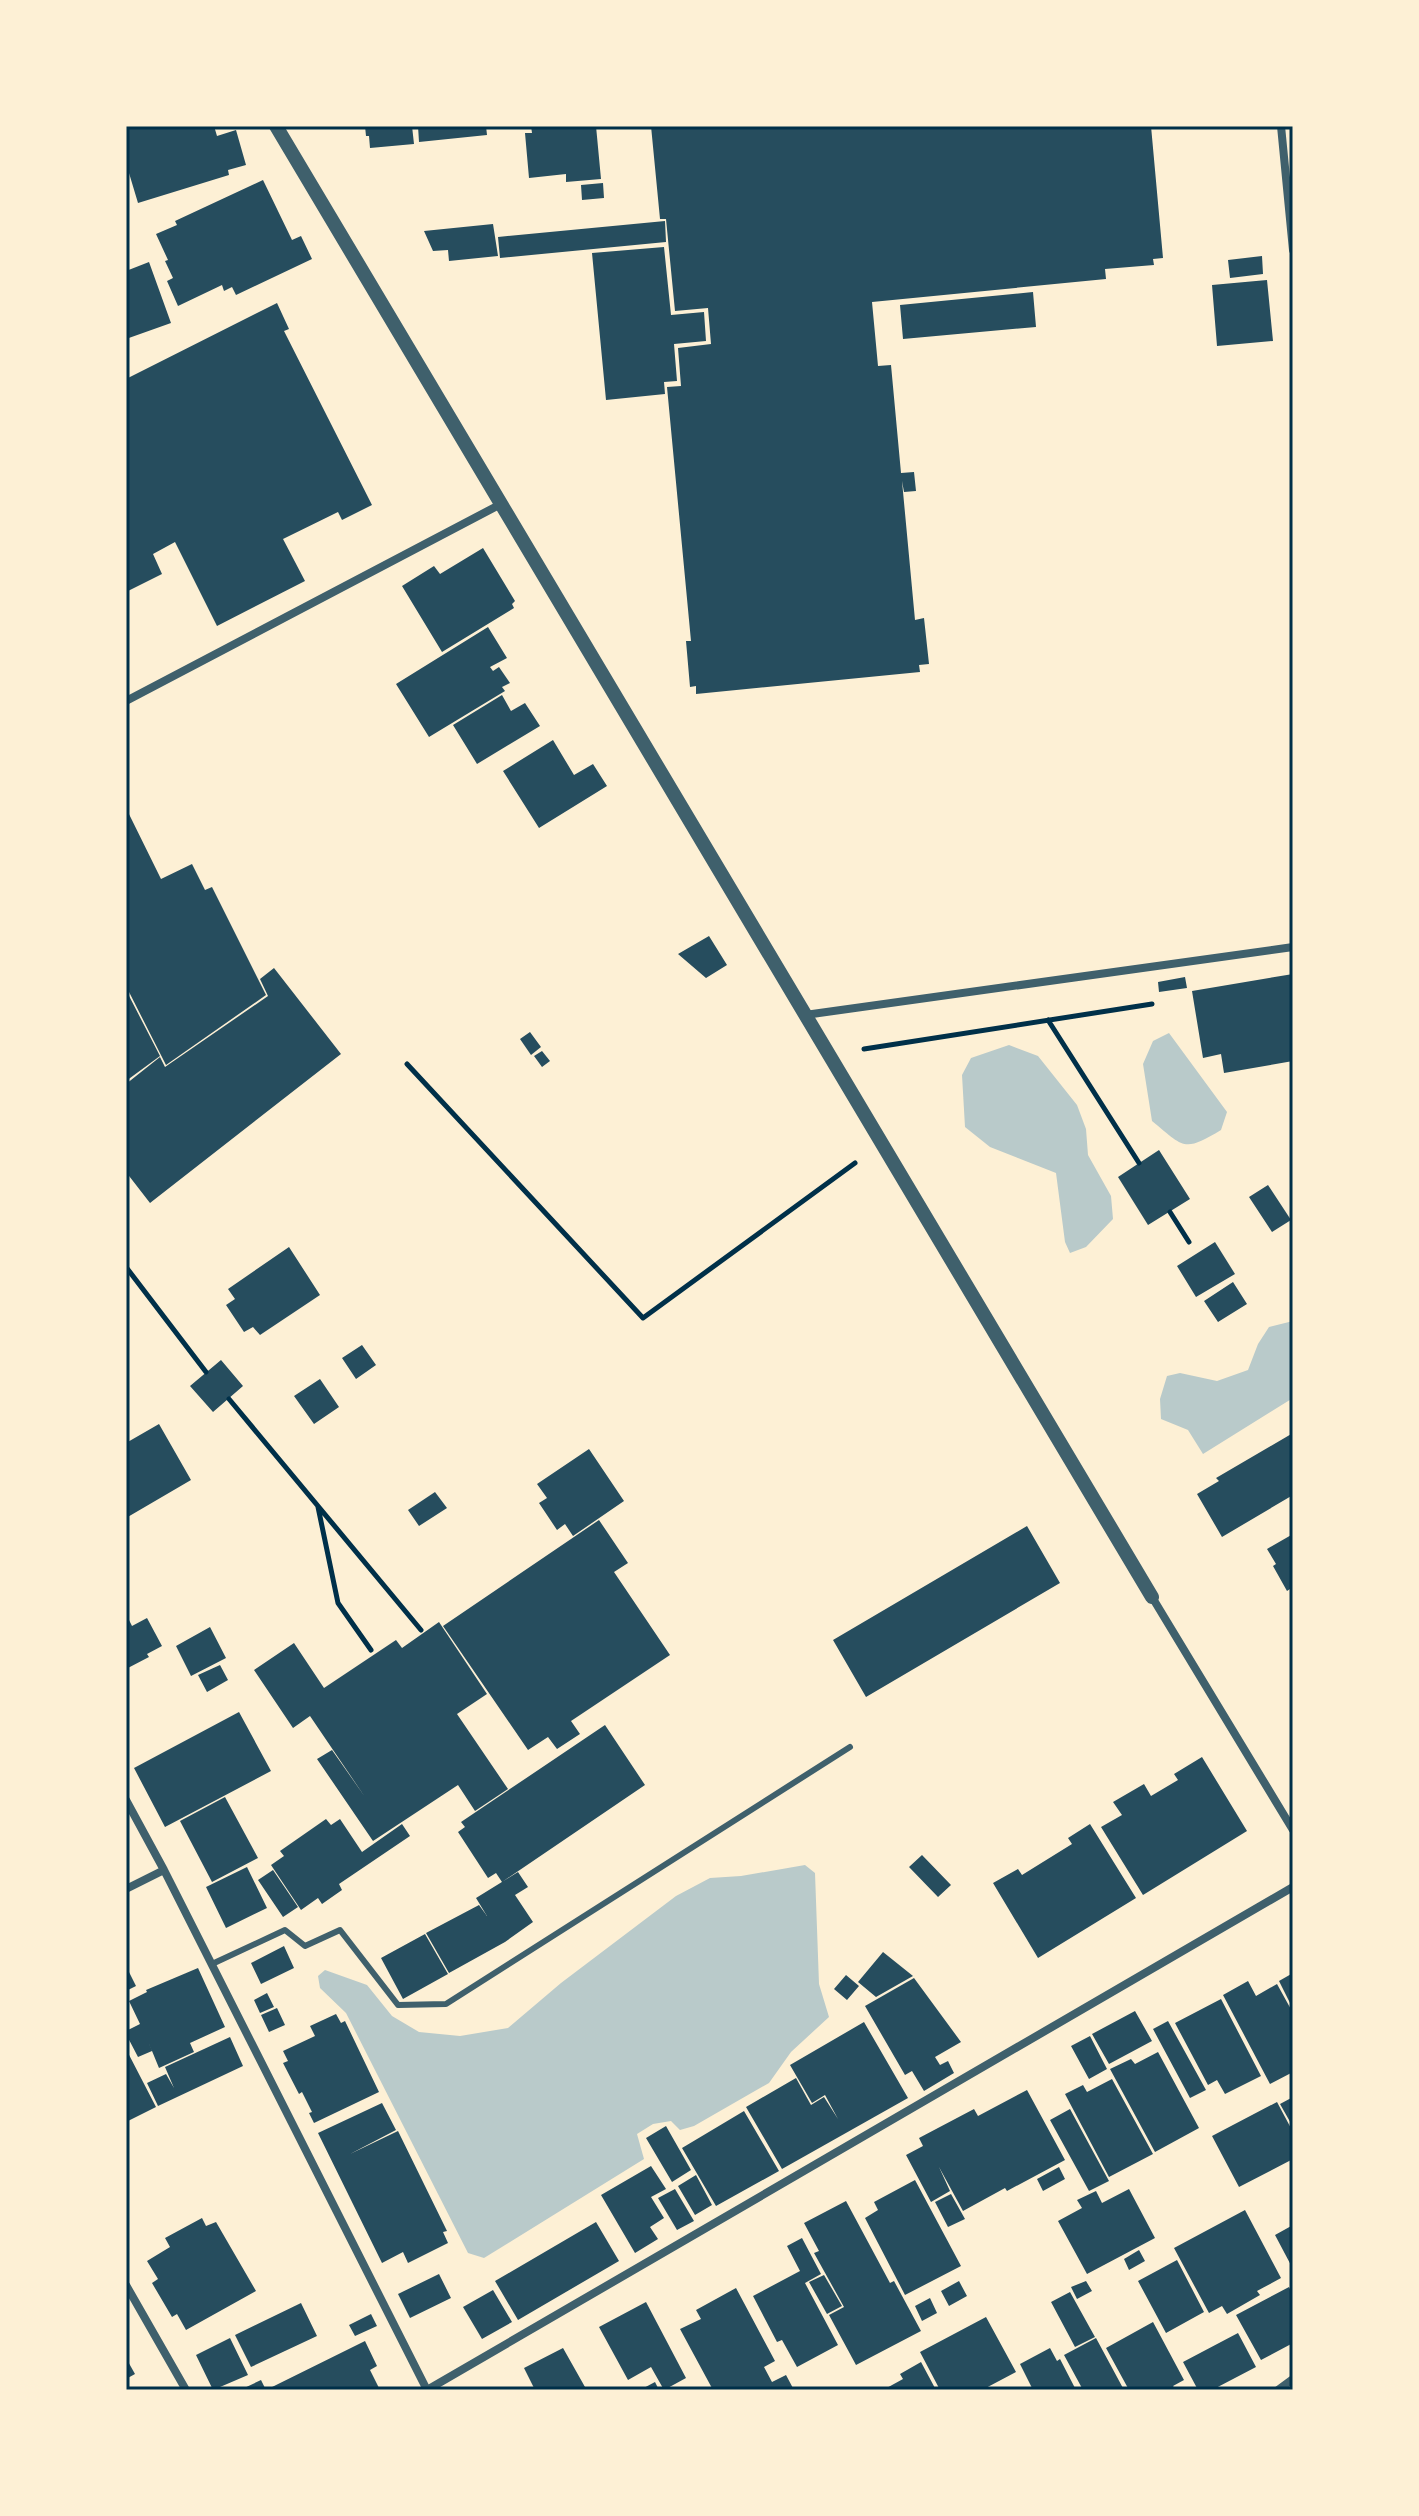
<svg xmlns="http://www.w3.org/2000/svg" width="1419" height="2516" viewBox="0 0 1419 2516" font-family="'Noto Sans',sans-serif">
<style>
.green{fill:#b9caca}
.building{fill:#264d5e}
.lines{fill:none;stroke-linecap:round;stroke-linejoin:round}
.path{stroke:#003049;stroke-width:5}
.service{stroke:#3f606c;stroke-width:6}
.minor{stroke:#3f606c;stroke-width:8}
.tertiary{stroke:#3f606c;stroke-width:14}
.neatline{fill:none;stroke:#003049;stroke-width:3}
</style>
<rect width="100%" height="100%" fill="#fdf0d5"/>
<path class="green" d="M1169,1033L1227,1112L1221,1130C1183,1153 1184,1147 1152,1121L1143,1064L1153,1041Z
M1009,1045L1038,1056L1077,1105L1086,1129L1088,1155L1111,1196L1113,1219L1086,1247L1070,1253L1065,1242L1056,1173L990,1147L965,1127L962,1075L971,1058Z
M1293,1321V1398L1203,1454L1188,1430L1161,1419L1160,1399L1167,1376L1180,1373L1217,1381L1248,1370L1258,1344L1269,1327Z
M805,1865L815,1873L819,1984L829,2017L791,2052L769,2083L694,2126L680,2130L671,2121L653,2124L637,2134L644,2159L484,2258L468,2253L346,2013L320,1988L318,1976L325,1970L367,1985L392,2016L419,2032L460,2036L508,2028L561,1983L676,1896L710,1878L741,1876Z"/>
<path class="building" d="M126,126H214L217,136L236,130L246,165L228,170L229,175L138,203L126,163Z
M365,126H412L414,144L370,148L369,136H366Z
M418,126H486L487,135L419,142Z
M531,126H596L601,179L566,182V174L529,178L525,133H532Z
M651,126H1151L1163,258L1153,259L1154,265L1105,269L1106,279L872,302L878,366L891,365L901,473L914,472L916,491L904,492L902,481L915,620L924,618L929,664L919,665L920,672L696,694V686L690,687L686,641H691L667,387L681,386L678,348L711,344L708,308L675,311L666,219H660Z
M263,180L292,240L301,236L312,259L236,295L232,287L224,291L222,285L178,306L167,281L173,278L165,261L168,260L156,234L177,225L175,221Z
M603,183L604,198L582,200L581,185Z
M665,221L666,242L500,258L498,237Z
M493,224L498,256L449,261L448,250L433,251L424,231Z
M664,247L671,315L704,312L706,341L674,344L677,381L664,382L665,394L606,400L592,253Z
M1262,256L1263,274L1230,278L1228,260Z
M149,262L171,323L126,339V271Z
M1267,280L1273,341L1217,346L1212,285Z
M1033,292L1036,327L903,339L900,305Z
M277,303L289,329L284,331L372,505L342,520L338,512L283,539L305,581L217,626L175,542L153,554L162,574L126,592V379Z
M483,548L515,601L512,604L514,608L442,652L402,586L434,566L440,574Z
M488,627L507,658L490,667L493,671L499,667L510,683L502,687L505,691L429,737L396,684Z
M502,695L511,711L525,703L540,726L477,764L453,725Z
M553,740L574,775L593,764L607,786L539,828L503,771Z
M126,808L161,879L192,864L205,890L212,887L266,995L166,1065L126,986Z
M709,936L727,965L706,978L678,954Z
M274,968L341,1054L150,1203L126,1172V1084L160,1057L165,1067L268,996L260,979Z
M1293,974V1061L1224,1073L1221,1054L1203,1058L1192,991Z
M1185,977L1187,988L1159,992L1158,982Z
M126,990L160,1056L126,1081Z
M530,1032L541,1047L531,1055L520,1039Z
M542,1051L550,1061L542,1067L534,1056Z
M1159,1150L1190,1199L1148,1225L1118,1177Z
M1268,1185L1291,1220L1272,1232L1249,1197Z
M1215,1242L1235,1274L1196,1297L1177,1266Z
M289,1247L320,1295L260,1335L253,1327L244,1332L226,1305L235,1299L228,1289Z
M1233,1282L1247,1304L1218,1322L1204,1301Z
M362,1345L376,1365L356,1379L342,1358Z
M221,1360L243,1386L213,1412L190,1386Z
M320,1379L339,1407L314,1424L294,1396Z
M159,1424L191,1480L126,1518V1443Z
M1293,1433V1495L1222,1537L1197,1494L1219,1481L1216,1478Z
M589,1449L624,1501L573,1536L565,1524L557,1530L539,1503L547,1498L537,1484Z
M435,1492L447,1508L419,1526L408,1510Z
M599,1520L628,1563L614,1572L670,1655L571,1721L580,1734L557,1749L548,1737L528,1750L443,1626Z
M1027,1526L1060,1583L866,1697L833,1640Z
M1293,1534V1587L1287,1591L1273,1566L1276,1564L1267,1549Z
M128,1618L132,1626L147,1618L162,1646L147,1654L149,1657L126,1669V1619Z
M439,1622L487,1694L457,1714L508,1789L475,1811L458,1785L373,1841L317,1759L332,1750L365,1797L310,1716L293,1728L254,1670L294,1643L324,1688L396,1640L402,1648Z
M210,1627L226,1658L191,1676L176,1646Z
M220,1665L228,1680L207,1692L198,1675Z
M239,1712L271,1771L165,1827L134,1768Z
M605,1725L645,1785L502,1882L496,1873L488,1878L458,1832L465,1827L461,1822Z
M1202,1757L1247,1831L1143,1895L1101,1827L1122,1815L1113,1802L1144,1784L1151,1796L1178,1780L1174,1774Z
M225,1797L258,1858L212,1882L180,1821Z
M326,1819L331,1825L340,1819L362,1852L402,1824L410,1836L339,1884L342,1890L322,1904L318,1898L301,1910L271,1865L284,1856L280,1851Z
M1090,1824L1136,1898L1038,1958L993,1883L1018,1869L1022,1875L1072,1844L1068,1838Z
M922,1855L951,1885L938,1897L909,1867Z
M247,1867L267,1908L226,1928L206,1887Z
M273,1870L298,1907L283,1917L258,1880Z
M518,1872L528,1887L515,1895L533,1922L505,1942L449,1973L426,1933L479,1905L487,1916L476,1898Z
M425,1934L448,1974L403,1999L381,1958Z
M284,1946L294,1968L261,1984L251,1963Z
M883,1952L913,1976L876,1997L858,1982Z
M126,1966L136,1986L126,1991Z
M198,1968L225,2027L190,2043L194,2052L159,2068L143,2029L152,2051L138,2057L126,2034V2031L140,2024L129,2001L147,1992L146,1990Z
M1293,1973V2009L1279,1981Z
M846,1975L859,1986L847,2000L834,1989Z
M914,1978L961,2042L935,2057L940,2065L948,2061L954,2073L924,2091L912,2071L905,2075L865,2006Z
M1248,1981L1256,1996L1277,1984L1293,2013V2072L1270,2084L1223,1995Z
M267,1993L274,2007L260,2013L254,2000Z
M1221,1999L1261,2076L1225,2094L1217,2080L1208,2085L1175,2023Z
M277,2008L285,2025L269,2032L261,2015Z
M1135,2011L1152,2041L1109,2064L1092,2034Z
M336,2014L341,2023L345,2021L379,2092L314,2123L309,2113L312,2112L302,2092L299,2094L283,2063L288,2061L283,2051L315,2036L310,2026Z
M1168,2021L1206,2090L1190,2098L1153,2029Z
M864,2022L908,2098L782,2169L746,2107L796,2078L811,2105L824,2097L838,2119L825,2095L812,2103L790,2065Z
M1090,2036L1107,2069L1089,2079L1071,2046Z
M230,2037L243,2066L158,2106L147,2083L166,2074L174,2088L165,2067Z
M126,2049L156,2107L126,2122Z
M1158,2052L1199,2128L1155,2152L1110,2069L1131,2059L1135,2064Z
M1112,2079L1153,2154L1109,2177L1065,2094L1083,2085L1087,2092Z
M1027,2090L1065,2160L1007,2191L1005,2188L963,2211L939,2167L950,2191L931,2202L906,2155L923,2146L919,2138L974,2109L978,2116Z
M1293,2097V2127L1280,2104Z
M1277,2102L1293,2132V2159L1239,2187L1212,2136Z
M382,2103L396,2130L350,2154L398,2131L447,2231L443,2232L448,2243L408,2263L403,2252L382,2263L318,2133Z
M1070,2109L1109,2181L1089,2191L1050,2120Z
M744,2111L779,2171L716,2206L682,2148Z
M666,2126L691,2170L672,2182L646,2138Z
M651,2166L666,2189L651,2197L664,2218L650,2227L658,2239L635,2253L601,2195Z
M1059,2167L1065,2179L1043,2191L1037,2179Z
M696,2175L712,2205L695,2215L678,2186Z
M915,2180L961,2266L905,2295L865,2218L878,2210L874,2202Z
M675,2189L694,2221L677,2230L658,2198Z
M1129,2189L1155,2238L1087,2274L1058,2221L1082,2208L1077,2200L1096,2191L1102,2203Z
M951,2194L965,2219L948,2227L935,2202Z
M846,2201L890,2283L894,2281L921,2331L856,2365L829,2315L844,2307L814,2253L819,2251L804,2223Z
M1245,2210L1281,2278L1257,2291L1260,2295L1227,2314L1222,2306L1209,2313L1174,2248Z
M202,2218L206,2226L216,2222L256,2291L186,2330L177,2314L172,2317L152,2283L158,2279L147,2261L170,2247L165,2238Z
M596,2222L619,2261L518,2320L495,2281Z
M1293,2225V2269L1275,2235Z
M802,2238L821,2274L805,2283L838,2345L797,2367L782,2340L777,2342L753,2296L800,2271L787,2246Z
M1139,2250L1145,2261L1129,2270L1124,2259Z
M1177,2260L1204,2312L1166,2333L1138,2281Z
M439,2274L451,2298L410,2318L398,2294Z
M824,2275L842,2306L827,2314L809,2282Z
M959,2281L967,2296L949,2306L941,2291Z
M1086,2281L1092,2291L1077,2299L1071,2287Z
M1289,2287L1293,2295V2343L1261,2360L1236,2315Z
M736,2288L775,2361L764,2367L772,2382L786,2375L794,2390H713L680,2329L701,2319L696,2310Z
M493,2290L512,2322L482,2339L463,2307Z
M1070,2292L1095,2337L1075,2347L1051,2302Z
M930,2298L937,2313L922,2321L915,2306Z
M646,2302L686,2378L664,2390L651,2367L628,2380L599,2327Z
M301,2303L317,2336L251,2367L235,2335Z
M371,2314L377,2326L355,2336L349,2325Z
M986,2317L1016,2372L982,2390H940L920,2352Z
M1153,2322L1184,2380L1173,2386L1176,2390H1129L1106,2348Z
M1238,2333L1256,2367L1212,2390H1198L1183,2362Z
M230,2338L248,2375L213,2390L196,2355Z
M1096,2338L1124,2390H1083L1064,2355Z
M365,2341L377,2366L370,2370L380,2390H240L261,2380L266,2390Z
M563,2348L585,2387L580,2390H535L524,2368Z
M1050,2348L1057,2361L1060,2359L1076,2390H1033L1020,2364Z
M126,2358L135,2374L126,2379Z
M921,2362L936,2390H883L903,2379L900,2374Z
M655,2382L659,2390H640Z"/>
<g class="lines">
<path class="path" d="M1048,1020L1139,1163
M864,1049L1152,1004
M407,1064L643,1318L855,1163
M1170,1212L1189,1242
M126,1267L206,1372
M229,1399L421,1630
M318,1507L338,1603L371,1650"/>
<path class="service" d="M212,1964L285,1930L305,1946L340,1930L398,2005L446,2004L850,1747"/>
<path class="minor" d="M1281,126L1293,250
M126,701L501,504
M805,1015L1293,947
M1152,1597L1293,1830
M126,1800L164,1870L427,2390
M126,1889L164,1870
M126,2285L186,2390
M427,2390L1293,1887
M1278,2390L1293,2379"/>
<path class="tertiary" d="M276,126L1152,1597"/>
</g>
<rect width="1419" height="2516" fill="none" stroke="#fdf0d5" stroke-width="256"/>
<rect x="128" y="128" width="1163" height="2260" class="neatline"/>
</svg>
